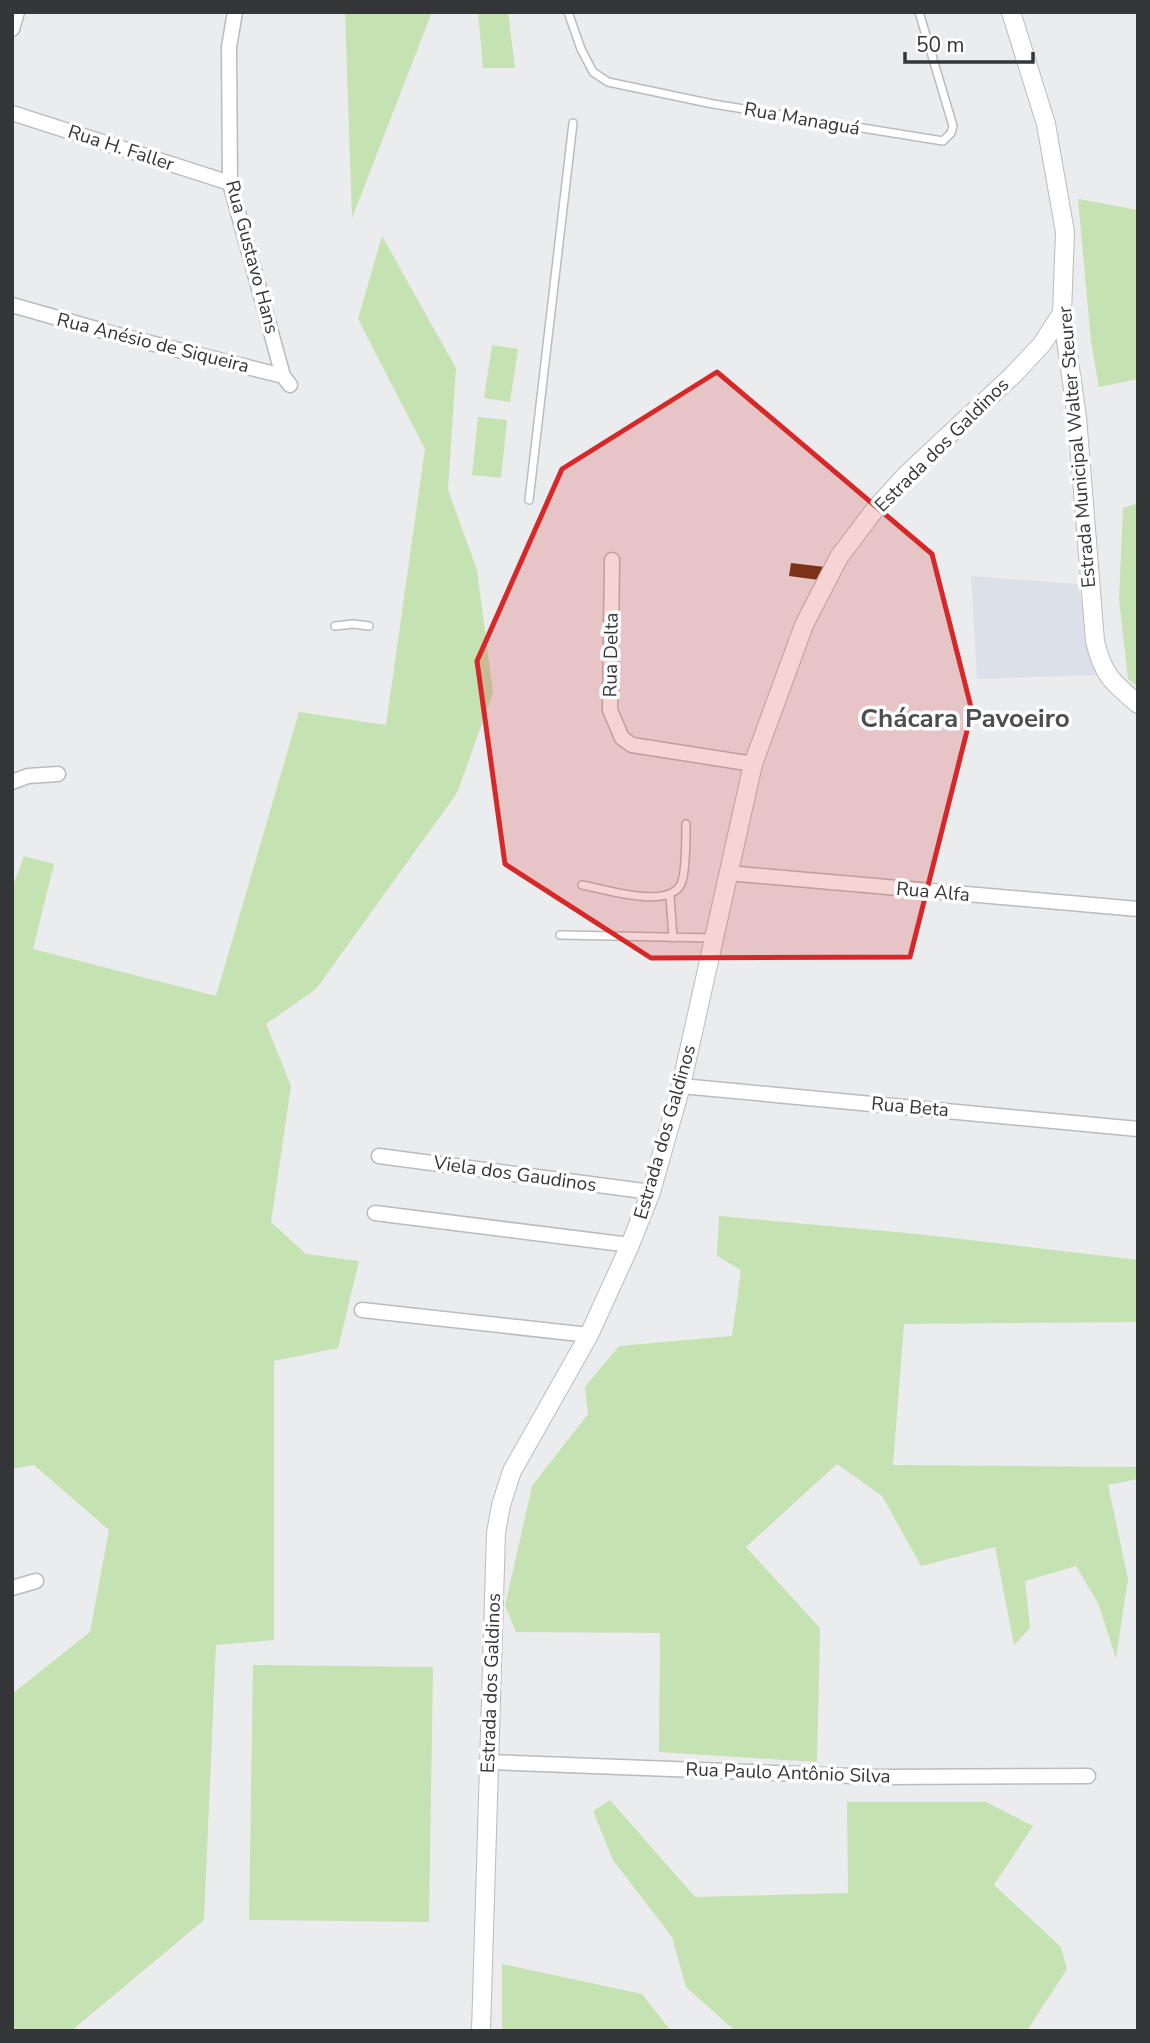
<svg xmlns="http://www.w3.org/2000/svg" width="1150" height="2043" viewBox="0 0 1150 2043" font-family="'Nunito Sans',sans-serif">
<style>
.built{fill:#dce1e9}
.green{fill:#c5e2b3}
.building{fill:#653514}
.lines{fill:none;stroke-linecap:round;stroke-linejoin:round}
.service-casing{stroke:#babbbd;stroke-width:10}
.minor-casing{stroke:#babbbd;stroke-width:17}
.tertiary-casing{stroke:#babbbd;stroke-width:20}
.service{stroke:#fff;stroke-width:7}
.minor{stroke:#fff;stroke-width:14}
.tertiary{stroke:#fff;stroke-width:18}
.marked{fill:#d62828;fill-opacity:0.2;stroke:#d62828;stroke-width:5;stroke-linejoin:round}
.labels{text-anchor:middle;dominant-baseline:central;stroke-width:7;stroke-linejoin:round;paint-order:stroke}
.street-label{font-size:19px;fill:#353637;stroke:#fff}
.district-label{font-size:26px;font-weight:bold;fill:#4c4e4f;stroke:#fff}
</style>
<rect width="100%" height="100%" fill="#ebecee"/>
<path class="built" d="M971,576L1078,584L1098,675L977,679Z"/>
<path class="green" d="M345,12H432L352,218Z
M478,12H508L515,68H483Z
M1078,199L1138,210V379L1099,387L1091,341Z
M382,236L456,368L448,490L477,570L493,693L457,793L316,989L266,1024L291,1086L271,1222L306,1254L359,1261L338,1348L274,1361V1640L216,1645L204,1920L71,2031H12V1694L90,1632L109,1530L34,1465L12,1469V889L24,856L54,864L33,949L216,996L299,712L386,725L425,449L358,319Z
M492,345L518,349L510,402L484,398Z
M478,417L507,420L501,478L472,475Z
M1138,503V687L1128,679L1119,599L1123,508Z
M719,1216L918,1234L1138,1260V1322L904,1324L893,1465L1138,1467V1479L1108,1485L1128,1579L1116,1658L1098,1603L1076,1566L1025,1581L1030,1628L1014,1645L995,1547L921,1566L882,1496L837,1464L746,1547L820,1628L817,1762L659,1752L660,1633L516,1632L505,1606L532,1486L588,1414L585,1387L619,1346L732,1336L741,1270L717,1256Z
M253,1665L433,1667L429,1922L249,1920Z
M610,1800L695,1897L848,1893L847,1802H986L1033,1826L994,1885L1061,1947L1067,1969L1027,2031H735L686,1987L672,1937L613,1860L593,1811Z
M502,1964L642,1994L671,2031H502Z"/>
<path class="building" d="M791,563L825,567L819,580L789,576Z"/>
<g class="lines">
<g class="service-casing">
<path id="service" d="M568,12L581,49L593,72L608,82L713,104L943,141L951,133L953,126L919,12
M529,500L573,123
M335,626L353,624L369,626
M582,885C605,889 668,910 681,884C686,874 686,837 686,824
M670,896L673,938
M560,935L715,938"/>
</g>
<g class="minor-casing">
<path id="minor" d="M235,12L229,47L230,183L283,376
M12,29L17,12
M12,113L230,183
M12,305L114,334L283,376L290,385
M612,560L610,710L622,738L632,745L753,764
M12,782L28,776L58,774
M728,873L1138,909
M681,1086L1138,1129
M379,1156L651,1192
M375,1213L630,1245
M362,1310L589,1335
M12,1588L36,1581
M488,1762L878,1777L1088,1776"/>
</g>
<g class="tertiary-casing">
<path id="tertiary" d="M1011,12L1046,124L1065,232L1062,313L1077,417L1095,641C1103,675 1112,682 1138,704
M481,2031L496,1533L501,1505L512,1471L589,1335L630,1245L651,1192L681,1086L753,764L804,625L839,557L876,508L907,474L1014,374L1042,344L1062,313"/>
</g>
<use href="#service" class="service"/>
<use href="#minor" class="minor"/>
<use href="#tertiary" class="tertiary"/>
</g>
<path class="marked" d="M717,372L932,554L972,711L910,957L651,958L505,864L477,661L562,469Z"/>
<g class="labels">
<g class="street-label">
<text transform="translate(802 119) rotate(10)">Rua Managuá</text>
<text transform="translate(121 148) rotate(18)">Rua H. Faller</text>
<text transform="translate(252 257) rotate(75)">Rua Gustavo Hans</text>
<text transform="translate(153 343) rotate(14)">Rua Anésio de Siqueira</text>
<text transform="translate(942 445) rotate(-45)">Estrada dos Galdinos</text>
<text transform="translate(1077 447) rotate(-95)">Estrada Municipal Walter Steurer</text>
<text transform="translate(611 655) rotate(-89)">Rua Delta</text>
<text transform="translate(933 892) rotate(5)">Rua Alfa</text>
<text transform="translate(910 1107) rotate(5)">Rua Beta</text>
<text transform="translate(665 1132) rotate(-74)">Estrada dos Galdinos</text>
<text transform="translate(515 1174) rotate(8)">Viela dos Gaudinos</text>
<text transform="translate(491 1683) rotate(-88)">Estrada dos Galdinos</text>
<text transform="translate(788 1773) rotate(2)">Rua Paulo Antônio Silva</text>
</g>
<g class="district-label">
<text x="965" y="718">Chácara Pavoeiro</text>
</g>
</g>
<rect width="1150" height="2043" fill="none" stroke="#353637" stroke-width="28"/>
<path d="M905 52v10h128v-10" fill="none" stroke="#353637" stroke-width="3.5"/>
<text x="916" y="52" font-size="21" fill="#353637" stroke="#ffffff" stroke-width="5" paint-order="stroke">50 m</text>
</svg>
